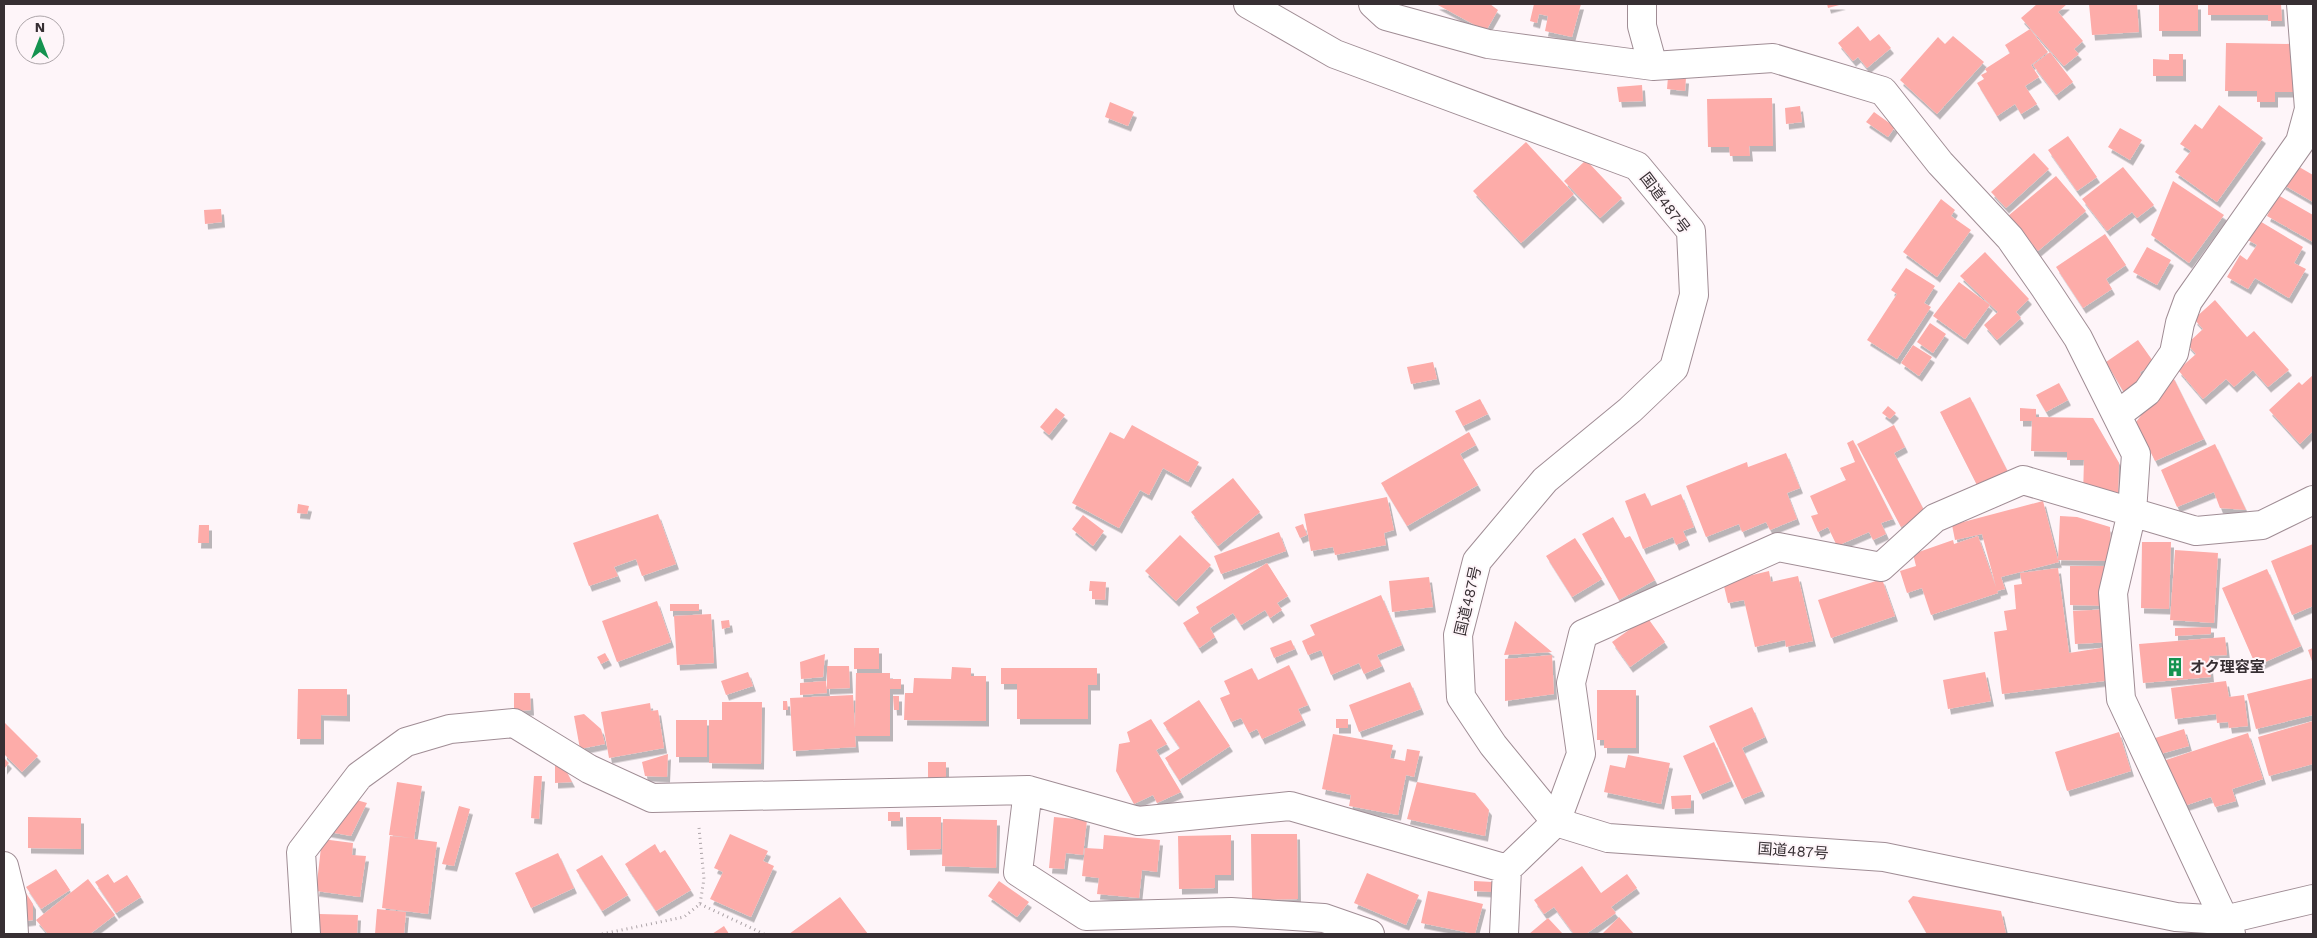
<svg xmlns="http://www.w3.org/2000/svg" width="2317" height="938" viewBox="0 0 2317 938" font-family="'Work Sans','Noto Sans JP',sans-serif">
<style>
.building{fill:#fdaca9;filter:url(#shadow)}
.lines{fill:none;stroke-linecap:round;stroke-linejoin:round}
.street-casing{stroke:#a08d95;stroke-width:30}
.highway-casing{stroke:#a08d95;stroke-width:30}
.path{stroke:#aca3a7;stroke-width:3;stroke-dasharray:1 4;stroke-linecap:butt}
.street{stroke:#fff;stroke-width:28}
.highway{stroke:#fff;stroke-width:28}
.labels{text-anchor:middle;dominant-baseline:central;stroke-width:4;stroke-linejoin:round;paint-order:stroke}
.street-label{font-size:15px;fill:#372f33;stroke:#fef5f9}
.poi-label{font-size:15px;font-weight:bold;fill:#372f33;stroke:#fef5f9;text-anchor:start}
</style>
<defs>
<filter id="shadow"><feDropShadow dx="3" dy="5.5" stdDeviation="0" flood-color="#0004"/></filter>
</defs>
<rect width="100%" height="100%" fill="#fef5f9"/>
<path class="building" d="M1436,4H1490L1498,10L1486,31Z
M1534,4H1581L1572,37L1545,31L1548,16L1539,14L1537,23L1530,21Z
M1827,4H1843L1828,8Z
M2037,4H2067L2058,12L2083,41L2074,49L2079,54L2064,66L2021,18Z
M2089,4H2137L2139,32L2092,35Z
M2159,4H2198V31H2159Z
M2208,4H2281L2282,21H2268V15H2208Z
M1858,26L1870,41L1879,34L1891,48L1867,68L1858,57L1853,61L1838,43Z
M2030,29L2048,52L2031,65L2039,77L2025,86L2037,104L2021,114L2015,104L1997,116L1977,83L1984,79L1981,75L1987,72L1985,69L2010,53L2005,45Z
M1953,36L1984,62L1937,114L1900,80L1938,37L1945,44Z
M2226,43L2295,44L2294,92H2275V102H2257V91H2225Z
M2050,52L2073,82L2056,95L2033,65Z
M2169,54H2183V76H2153V59L2169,60Z
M1668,77L1686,78L1685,91L1667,89Z
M1642,85L1643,101L1619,102L1617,87Z
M1772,98L1773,146H1749L1750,156H1730L1729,147H1708L1707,99Z
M1110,102L1134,112L1128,126L1105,117Z
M2219,105L2263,138L2217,202L2175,172L2191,151L2180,144L2195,124L2202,129Z
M1800,106L1802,122L1786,124L1785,108Z
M1874,112L1895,127L1888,137L1866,122Z
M2120,128L2142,140L2130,160L2108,147Z
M2068,136L2097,177L2077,191L2048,150Z
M1526,142L1574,194L1521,243L1473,191Z
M2034,153L2049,169L2006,208L1991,192Z
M1586,160L1622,198L1600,218L1564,181Z
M2294,164L2313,175V202L2282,184Z
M2123,167L2154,205L2137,218L2132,212L2107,231L2082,199Z
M2056,176L2086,211L2038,251L2008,216Z
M2173,181L2224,215L2189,263L2151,235Z
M2278,195L2313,215V242L2267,216Z
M1941,199L1955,210L1951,216L1971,230L1937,277L1903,252Z
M221,209L222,222L205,224L204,210Z
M2258,220L2303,247L2294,263L2306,269L2289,298L2255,278L2248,289L2227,277L2240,255L2247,260L2257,245L2246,239Z
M2105,234L2126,265L2106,279L2112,289L2083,308L2056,267Z
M2147,247L2171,260L2157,285L2133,272Z
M1985,252L2029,299L2016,312L2021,318L1997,340L1984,325L1998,312L1960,276Z
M1906,268L1935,286L1924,303L1931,307L1897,359L1867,340L1897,294L1891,290Z
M1959,282L1990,305L1965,339L1933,316Z
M2215,300L2247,337L2254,331L2289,370L2268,387L2253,370L2234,387L2226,379L2203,399L2178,370L2196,354L2187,344L2203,329L2194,319Z
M1930,323L1946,334L1933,353L1917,342Z
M2138,340L2155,364L2140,372L2144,381L2129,401L2106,362Z
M1913,345L1932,357L1919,376L1901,363Z
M1433,362L1437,379L1411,384L1407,367Z
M2172,375L2204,439L2155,461L2136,422Z
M2313,375V431L2300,444L2269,410L2299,382L2302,385Z
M2059,383L2068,400L2046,412L2036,395Z
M1970,397L2009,474L1979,489L1940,412Z
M1480,399L1488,414L1463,426L1455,411Z
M1888,406L1896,413L1890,419L1882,413Z
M1056,408L1065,415L1049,435L1040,427Z
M2020,408L2036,409V417L2093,418L2119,463L2118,496L2083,495L2084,460H2067V452L2031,451L2032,421H2020Z
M1132,425L1199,462L1188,482L1163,468L1149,495L1140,490L1119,528L1072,503L1110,432L1124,439Z
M1894,425L1905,447L1894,453L1926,514L1901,527L1857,444Z
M1469,432L1476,445L1460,454L1478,485L1407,526L1381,483Z
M1853,440L1893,519L1881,523L1886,534L1873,540L1869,532L1837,546L1828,527L1818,532L1811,516L1818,514L1810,496L1846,480L1840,468L1855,462L1847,443Z
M2215,444L2246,510L2220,508L2214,492L2177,507L2161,470Z
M1786,453L1800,488L1787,493L1797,519L1770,530L1766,522L1742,532L1739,524L1706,537L1686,486L1747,462L1748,467Z
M1233,478L1260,512L1218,546L1191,512Z
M1645,493L1651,506L1681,494L1694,527L1683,531L1687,540L1676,545L1673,537L1643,549L1625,501Z
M1387,497L1394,530L1384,533L1386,545L1335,555L1333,547L1311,551L1304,514Z
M2043,501L2058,560L2060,516L2077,517L2110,527L2111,561L2058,560L2059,562L2001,577L2005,589L1997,591L1982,534L1955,540L1952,525Z
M298,504L309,506L307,514L297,513Z
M658,514L676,564L642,576L636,559L614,567L618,576L589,586L573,543Z
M1083,515L1104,531L1093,546L1072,529Z
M1613,517L1625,538L1630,536L1655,580L1619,600L1582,534Z
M1303,524L1307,535L1300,538L1295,527Z
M199,525H209V543H198Z
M1279,532L1286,551L1221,574L1214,556Z
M1180,535L1211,565L1176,601L1145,571Z
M1978,536L1998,593L1931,615L1922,588L1907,593L1900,571L1916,566L1913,554L1953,540L1954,544Z
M1575,538L1602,579L1572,597L1546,556Z
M2142,542H2171L2169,609L2141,608Z
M2313,544V606L2292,615L2271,561Z
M2175,550L2218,553L2214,623L2170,620Z
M1267,563L1288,596L1277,603L1282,610L1270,618L1265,610L1241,625L1233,613L1210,628L1215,637L1199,648L1183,623L1199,613L1196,607Z
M2070,566H2111V606L2070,605Z
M2058,568L2069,653L2107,647L2112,680L2002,694L1994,632L2007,630L2004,611L2016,609L2014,585L2022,584L2020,573Z
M2267,569L2301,646L2256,666L2222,588Z
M1769,571L1771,582L1798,576L1813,641L1786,647L1785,640L1755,647L1744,600L1728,603L1723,582Z
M1429,577L1433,607L1392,612L1389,581Z
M1882,579L1895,616L1831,638L1818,600Z
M1090,581L1106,582L1105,600L1092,599V591H1089Z
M1381,595L1402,645L1377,655L1382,666L1364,674L1359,663L1331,675L1321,650L1308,655L1302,641L1315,635L1310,625Z
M657,601L671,642L617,662L602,621Z
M670,604H699V611H670Z
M2111,609L2112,642L2075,644L2073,611Z
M711,614L714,663L677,665L674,616Z
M1647,617L1665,642L1630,667L1612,642Z
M729,620L730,627L722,629L721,621Z
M1515,621L1552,652L1504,655Z
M2211,627V634L2175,636V628Z
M2225,637L2227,655L2209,656L2211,677L2143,683L2139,644Z
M1291,640L1295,649L1274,658L1270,648Z
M854,648H879V669H854Z
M2313,648V664L2308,650Z
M605,653L609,660L601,664L597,657Z
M825,654L823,677L801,679L800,662Z
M1552,655L1554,694L1505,701V659Z
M1289,665L1308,705L1298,709L1303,720L1262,739L1257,729L1249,733L1241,718L1231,722L1220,698L1230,694L1224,681L1252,668L1258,680Z
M827,666H849L850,688L827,689Z
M952,667L971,668V676H986V721L904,720L905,693H913L914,678L951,679Z
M1001,668H1097V685H1088V719H1017V684H1001Z
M748,672L753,686L726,695L721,681Z
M1985,672L1991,701L1948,709L1943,680Z
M856,673H890V679H901V689H890V736H855L856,747L793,751L790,698L853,695L855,729Z
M2313,678V715L2256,729L2247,694Z
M826,681L827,693L800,695V683Z
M2226,681L2229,697L2244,695L2248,726L2229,728L2228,722L2217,723L2216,714L2175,719L2171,688Z
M1410,682L1421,709L1359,732L1349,705Z
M298,689H347V716L321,715V739H297Z
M1597,690H1636V748H1604V740H1597Z
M514,693H530L531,710L514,711Z
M893,696H899V710H894Z
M1199,700L1230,746L1179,780L1165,758L1180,748L1163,723Z
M783,701H787L788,710H783Z
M722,702H762L761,764L709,763V720H722Z
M650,703L651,711L658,710L664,748L609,758L601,712Z
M1752,707L1765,737L1742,748L1762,791L1742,799L1709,726Z
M584,714L601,729L605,744L580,749L574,716Z
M1151,719L1167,744L1156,750L1181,792L1157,803L1153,795L1134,804L1116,771L1119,744L1130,742L1127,732Z
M1336,719H1348V728H1336Z
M676,720H707V757H676Z
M2313,721V764L2269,776L2258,737Z
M4,722L38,756L22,772L4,754Z
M2184,729L2189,746L2157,755L2152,739Z
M2119,732L2131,771L2067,791L2055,752Z
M2248,733L2263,779L2232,789L2236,801L2215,807L2211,797L2178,808L2163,761Z
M1333,734L1393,745L1390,758L1405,761L1407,749L1420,751L1414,777L1406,775L1398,815L1349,806L1351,795L1322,789Z
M1714,742L1731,781L1700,794L1683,756Z
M668,754L667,777L645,776L642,762Z
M1628,755L1670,763L1661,804L1604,792L1610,765L1625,768Z
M4,758L9,763L4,769Z
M928,762H946V778H928Z
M555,765H563L572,782L555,783Z
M534,776H542L539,819L531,818Z
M397,782L422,786L414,839L437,842L428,914L382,908L390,836L412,838L389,835Z
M1417,782L1475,793L1489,810L1485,836L1407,819Z
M1691,795V808L1672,809L1671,796Z
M353,799L367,803L351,836L324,831Z
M459,806L470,809L454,866L442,864Z
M888,812H900V821H888Z
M28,817L81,818V849L28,848Z
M906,817H941V849L907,850Z
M1054,817L1087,820L1083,855L1066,853L1064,869L1049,868Z
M943,819L997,820L996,868L942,866Z
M730,834L768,851L763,861L774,866L751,917L710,899L723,872L714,868Z
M1251,834H1297L1298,899L1252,900Z
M1104,835L1160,840L1157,872L1142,870L1139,898L1097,894L1099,878L1082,876L1085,848L1103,849Z
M1231,835V875H1215V888L1179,889L1178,836Z
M322,839L353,843L352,855L366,856L360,897L316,891Z
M655,844L660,853L665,850L691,890L656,911L625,864Z
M558,853L574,888L531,908L515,873Z
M602,855L628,895L602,911L576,870Z
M1582,866L1601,893L1627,874L1637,888L1611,907L1616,913L1586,934H1574L1554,907L1544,914L1534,900Z
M56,869L70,890L41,909L26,887Z
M1367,873L1419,895L1406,925L1354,903Z
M108,874L114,883L127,875L141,897L116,913L95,882Z
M88,879L115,915L90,934H48L36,920Z
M999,881L1029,902L1017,917L988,896Z
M1474,881L1493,882L1492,892L1474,891Z
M1428,891L1483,904L1475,934L1421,923Z
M26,893L33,904V920L18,922V898Z
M1913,896L2001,911L2006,934H1927L1908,901Z
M840,897L868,934H789Z
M377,909L406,912L404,934H375Z
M319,914L358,915L357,934H319Z
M1619,917L1634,934H1602Z
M1548,918L1563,934H1529Z
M724,926L729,934H712Z"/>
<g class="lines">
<g class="street-casing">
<path id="street" d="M1373,4L1386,16L1488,44L1653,66L1773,58L1883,91L1940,163L2010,238L2045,288L2078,338L2136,454L2132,512L2113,593L2121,699L2231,934
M1642,4V26L1653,66
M2301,4L2309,109H2313
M2117,415L2147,392L2174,353L2180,323L2188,301L2300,142L2309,109
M1028,790L1018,872L1086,916L1231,912L1324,918L1370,934
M4,866L12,898L14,934
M306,934L301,852L359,776L406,742L450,729L514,723L589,769L652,798L1028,790L1138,821L1290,806L1507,869L1556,822L1581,754L1571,683L1583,634L1778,547L1881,567L1935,518L2023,480L2196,531L2262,525L2313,500
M1504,934L1507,869"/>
</g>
<g class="highway-casing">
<path id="highway" d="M1248,4L1335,54L1637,166L1691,231L1694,295L1674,368L1630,410L1545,480L1477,561L1458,635L1461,697L1493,745L1556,822L1608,838L1884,857L2176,917L2224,920L2313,899"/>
</g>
<path class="path" d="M700,904L764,934
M602,934L684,917L700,904L704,879L699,828"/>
<use href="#street" class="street"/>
<use href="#highway" class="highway"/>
</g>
<defs>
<g id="building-bare" transform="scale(1.5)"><path d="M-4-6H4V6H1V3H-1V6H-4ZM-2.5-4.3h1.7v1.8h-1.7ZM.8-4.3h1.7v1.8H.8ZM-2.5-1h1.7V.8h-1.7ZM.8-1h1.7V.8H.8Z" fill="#159350" stroke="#fef5f9" stroke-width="2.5" paint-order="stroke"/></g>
</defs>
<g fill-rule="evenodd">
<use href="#building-bare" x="2175" y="667"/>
</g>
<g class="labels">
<g class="street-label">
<text transform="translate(1665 203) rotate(53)">国道487号</text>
<text transform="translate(1468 601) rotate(-77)">国道487号</text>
<text transform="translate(1793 851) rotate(4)">国道487号</text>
</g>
<g class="poi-label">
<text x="2190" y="667">オク理容室</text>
</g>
</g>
<rect width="2317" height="938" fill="none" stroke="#372f33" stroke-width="10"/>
<g transform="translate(40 40)"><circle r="24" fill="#fef5f9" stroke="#aea6aa"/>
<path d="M0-4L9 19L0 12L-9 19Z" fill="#159350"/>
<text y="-8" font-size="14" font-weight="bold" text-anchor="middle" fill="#372f33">N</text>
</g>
</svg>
